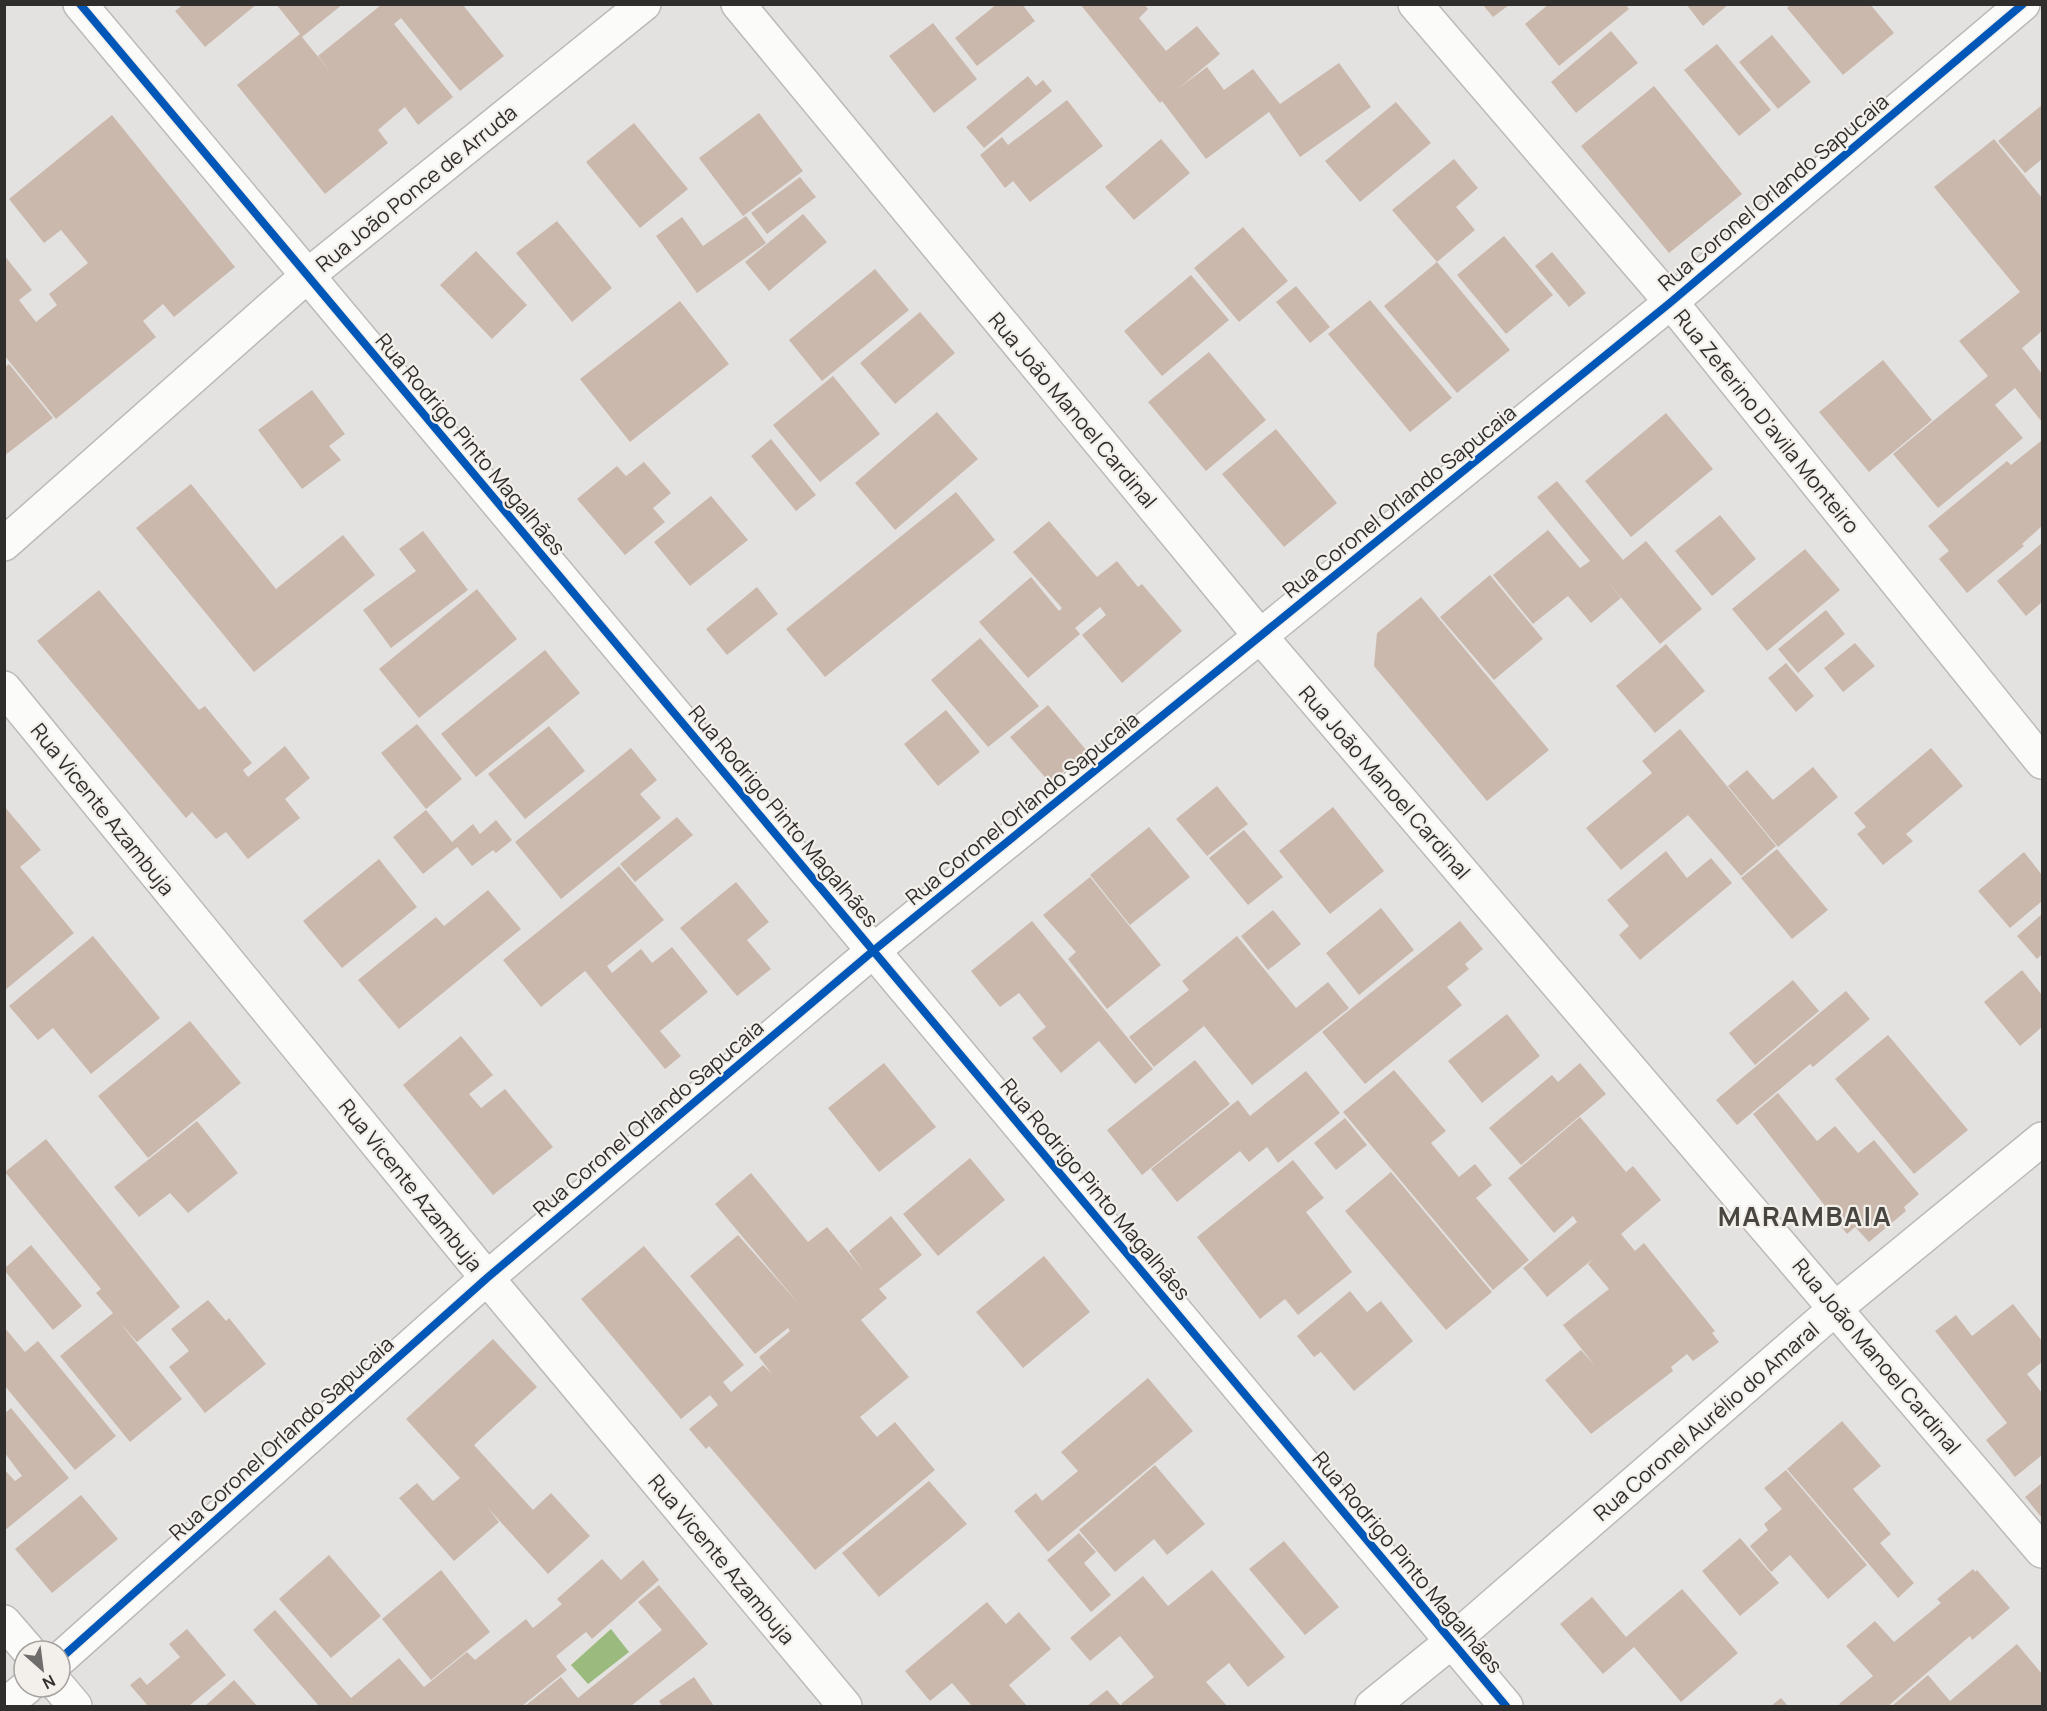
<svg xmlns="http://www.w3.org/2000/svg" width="2047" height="1711" viewBox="0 0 2047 1711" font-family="Manrope,sans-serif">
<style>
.water{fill:#9abb7d}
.building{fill:#cab8ac}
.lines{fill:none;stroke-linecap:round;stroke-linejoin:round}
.street-casing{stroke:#bcbab8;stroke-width:36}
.street{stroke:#fbfbfa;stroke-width:33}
.cycleway-casing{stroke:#f3f0eb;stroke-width:11}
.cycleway{stroke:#0057b8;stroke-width:8}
.labels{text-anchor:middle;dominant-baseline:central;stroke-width:4.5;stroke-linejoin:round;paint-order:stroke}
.street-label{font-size:21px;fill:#2f2e2c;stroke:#f3f0eb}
.district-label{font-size:27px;font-weight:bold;letter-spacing:1.5px;fill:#494642;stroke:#f3f0eb}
</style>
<rect width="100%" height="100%" fill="#e4e2e0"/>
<path class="water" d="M611,1629L629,1652L588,1684L571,1665Z"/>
<path class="building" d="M184,4H257L205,47L175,11Z
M276,4H343L302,37L332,74L318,56L381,5H463L504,56L460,91L401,18L394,24L453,97L418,125L405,107L378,130L388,143L325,194L237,85L300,34Z
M997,4H1022L1035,21L977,66L955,38Z
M1080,4H1144L1148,9L1139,18L1166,51L1197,26L1220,54L1179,88L1207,67L1224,90L1253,69L1280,104L1339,63L1371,107L1300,157L1269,112L1206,159L1162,101L1160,103Z
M1549,4H1625L1629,9L1559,66L1525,24Z
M1686,4H1729L1703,26Z
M1791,4H1870L1894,33L1843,75L1787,8Z
M1483,5H1509L1493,17Z
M933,23L977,79L934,113L889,56Z
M1611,31L1638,63L1576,113L1551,82Z
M1772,35L1811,82L1778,109L1739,62Z
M1717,44L1771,110L1739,136L1684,70Z
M1028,76L1036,86L1043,80L1052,91L984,148L966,127Z
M1654,86L1742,194L1669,253L1581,146Z
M1067,100L1103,146L1030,202L1013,181L1005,188L980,155L1002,137L1008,145Z
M1396,102L1431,143L1360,202L1325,161Z
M2042,105V159L2025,173L1998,141Z
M759,113L803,171L743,216L699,158Z
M112,115L235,267L174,317L163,304L143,321L156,337L56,419L4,355V255L32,290L19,300L36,322L57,305L49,294L88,263L61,230L44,243L9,199Z
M634,123L688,189L640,228L586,162Z
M1161,139L1190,173L1134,220L1105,187Z
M1994,139L2042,198V331L2022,348L2042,374V422L2015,388L1995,405L2023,438L1938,508L1893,454L1988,376L1959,341L2020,292L1934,187Z
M1454,159L1478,188L1456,207L1475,230L1437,262L1510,350L1457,393L1384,306L1437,262L1392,210Z
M800,177L816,197L767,234L751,213Z
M803,214L827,242L769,291L745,262Z
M746,216L766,243L697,293L656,236L682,217L703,246Z
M557,221L612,288L572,322L516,253Z
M1243,227L1288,281L1239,322L1194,268Z
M1504,236L1553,295L1506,334L1457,275Z
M476,251L527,305L492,339L440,285Z
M1552,252L1586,293L1569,307L1535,266Z
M875,269L909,310L822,381L789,340Z
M1191,275L1229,320L1162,376L1124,331Z
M1296,286L1330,327L1310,343L1276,302Z
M1370,300L1452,398L1410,432L1328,334Z
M680,301L729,364L630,442L580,379Z
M920,312L955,353L895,404L860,363Z
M1209,352L1266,420L1206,471L1148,402Z
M1883,360L1932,420L1869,472L1819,412Z
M9,364L53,418L4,456V368Z
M833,376L880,434L820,482L773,425Z
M312,390L345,434L329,446L341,460L302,489L258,430Z
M937,412L978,459L895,530L855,483Z
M1666,413L1713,469L1631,537L1585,481Z
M1276,429L1337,503L1284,547L1222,474Z
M771,439L816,495L796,511L751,456Z
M2041,441L2042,526L2022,544L2024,546L1967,593L1939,559L1949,551L1928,526L2007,461L2011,465Z
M644,462L671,493L653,508L665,522L625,555L577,499L617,466L626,476Z
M1557,481L1623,560L1646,541L1702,609L1660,644L1603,576L1621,598L1591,623L1568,596L1533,624L1493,575L1548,530L1580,568L1590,561L1537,497Z
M191,484L276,589L343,535L375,575L254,672L136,528Z
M956,492L995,540L825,677L786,629Z
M711,496L748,540L690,586L654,542Z
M1720,515L1756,559L1712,596L1675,551Z
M1049,521L1097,577L1117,561L1138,587L1142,584L1182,631L1122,683L1082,635L1106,615L1100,607L1075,628L1080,634L1028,678L979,622L1031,577L1059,611L1062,608L1013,552Z
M423,531L468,590L391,648L363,610L416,571L399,549Z
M2042,543V602L2026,616L1997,581Z
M1805,549L1840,590L1767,651L1732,609Z
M1490,575L1543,639L1494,680L1440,617Z
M757,587L778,614L727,655L706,629Z
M477,589L517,639L419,718L379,669Z
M99,590L199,710L205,706L252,763L243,770L248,777L285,746L310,778L285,799L300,818L248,859L226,832L216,839L192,812L186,818L37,641Z
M1421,597L1549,750L1487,801L1374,666L1377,633Z
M1826,610L1845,634L1798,673L1778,649Z
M980,638L1039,706L988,747L931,680Z
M1855,643L1875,666L1843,692L1824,668Z
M1666,644L1705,691L1655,733L1616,686Z
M545,650L580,693L476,777L441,734Z
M1786,663L1814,696L1796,712L1768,678Z
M1048,705L1087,751L1050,783L1010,737Z
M946,710L980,752L938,786L904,744Z
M417,724L462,779L426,809L381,753Z
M549,726L585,771L525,819L488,774Z
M1680,729L1776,846L1741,876L1688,815L1621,870L1586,828L1652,773L1642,761Z
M631,748L657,780L640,794L661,818L561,899L515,842Z
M1931,748L1963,786L1906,834L1913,841L1883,865L1857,834L1866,827L1854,813Z
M1813,767L1838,797L1778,847L1728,786L1747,770L1773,800Z
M1217,786L1248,824L1207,856L1176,819Z
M4,806L41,850L20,867L74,933L4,991Z
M1333,807L1384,871L1330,914L1279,851Z
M426,810L452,842L473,824L480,834L496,820L512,840L496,853L493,850L472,866L457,847L423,874L393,837Z
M677,817L693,835L635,882L620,864Z
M1149,827L1190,877L1130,925L1090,875Z
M1244,830L1283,877L1248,905L1209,858Z
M1777,849L1828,910L1792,939L1741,878Z
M1666,851L1687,878L1711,858L1732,883L1640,960L1619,935L1629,926L1607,900Z
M2024,852L2042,875V901L2010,928L1978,891Z
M379,859L417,907L342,968L303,921Z
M619,866L664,920L607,966L612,973L641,949L652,963L672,947L708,992L660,1031L681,1056L665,1069L585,971L541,1007L503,960Z
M1090,877L1161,965L1107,1009L1068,959L1076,952L1043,915Z
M736,882L769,922L747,940L771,969L737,996L680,928Z
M488,890L521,929L399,1029L358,980L436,917L444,926Z
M1381,908L1414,950L1359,995L1326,953Z
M1273,910L1301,944L1268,970L1241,936Z
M2042,914V954L2037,959L2017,936Z
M1032,921L1153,1069L1135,1084L1099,1041L1061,1073L1032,1038L1046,1027L1019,993L1000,1007L971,971Z
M1460,921L1483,949L1465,964L1469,969L1447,987L1462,1005L1365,1084L1322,1032Z
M93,936L160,1018L91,1074L53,1028L38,1040L9,1006Z
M1237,936L1296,1008L1328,982L1349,1008L1252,1085L1204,1026L1154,1067L1129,1037L1189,990L1182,981Z
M2022,970L2042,995V1027L2020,1046L1984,1002Z
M1793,980L1819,1011L1755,1065L1729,1033Z
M1846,991L1870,1019L1813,1067L1810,1064L1737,1125L1716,1100Z
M1507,1014L1540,1056L1482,1103L1448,1061Z
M190,1021L241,1083L148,1158L98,1096Z
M1888,1035L1968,1130L1914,1174L1835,1079Z
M461,1036L493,1075L469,1094L481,1108L505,1089L553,1147L493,1195L403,1085Z
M1195,1060L1230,1104L1142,1175L1107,1130Z
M884,1063L936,1127L879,1172L828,1108Z
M1580,1063L1606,1094L1521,1165L1489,1128L1552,1075L1558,1082Z
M1394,1070L1446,1131L1431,1143L1459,1177L1475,1164L1492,1185L1476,1198L1529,1260L1493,1290L1343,1112Z
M1306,1071L1340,1113L1278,1163L1267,1147L1249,1162L1240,1151L1177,1202L1151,1169L1238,1100L1250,1116Z
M1778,1093L1817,1141L1835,1126L1858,1153L1874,1140L1919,1194L1904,1207L1906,1211L1869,1242L1855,1227L1847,1234L1753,1114Z
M1580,1117L1626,1172L1633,1166L1661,1200L1621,1234L1635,1251L1644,1243L1715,1331L1712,1333L1719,1342L1693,1361L1687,1354L1671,1367L1673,1371L1591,1434L1545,1380L1581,1350L1595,1366L1563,1325L1609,1289L1588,1264L1594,1258L1547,1297L1523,1268L1577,1222L1573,1216L1554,1233L1508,1178Z
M1345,1118L1367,1145L1336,1170L1314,1143Z
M197,1121L238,1173L188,1213L170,1193L139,1217L114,1187Z
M46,1139L180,1307L137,1342L120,1323L182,1399L130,1442L60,1356L113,1313L96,1293L101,1289L5,1172Z
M970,1158L1005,1200L938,1256L903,1214Z
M1293,1160L1324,1198L1306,1212L1352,1272L1298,1315L1285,1299L1260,1319L1197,1237Z
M1391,1172L1492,1292L1446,1330L1345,1211Z
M751,1173L808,1242L827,1227L863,1270L849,1251L891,1216L922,1255L879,1289L887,1298L861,1320L909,1377L860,1417L877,1437L895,1422L935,1470L815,1570L709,1446L706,1449L689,1429L718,1405L710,1395L681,1419L581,1299L644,1246L744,1365L723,1382L731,1392L763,1365L772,1374L759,1357L790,1331L788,1328L755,1354L690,1276L738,1235L799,1304L715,1204Z
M31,1245L82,1306L53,1330L5,1271V1268Z
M1044,1256L1090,1312L1023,1368L976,1312Z
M1350,1291L1367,1312L1381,1301L1413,1341L1354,1391L1321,1352L1314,1357L1297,1336Z
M208,1300L226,1321L229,1318L266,1364L205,1413L169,1367L189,1351L171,1329Z
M2013,1304L2042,1341V1362L2027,1374L2042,1393V1455L2015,1477L1986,1440L2007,1423L1935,1331L1956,1315L1972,1336Z
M4,1327L25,1352L38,1341L116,1436L75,1470L4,1385Z
M493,1339L537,1387L474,1445L533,1510L551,1493L590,1536L548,1574L487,1507L499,1522L454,1561L399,1498L417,1483L433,1501L460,1478L406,1419Z
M1148,1378L1193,1431L1048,1552L1014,1511L1036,1493L1042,1501L1078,1471L1061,1452Z
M11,1408L69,1478L4,1531V1469L15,1481L22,1476L4,1452V1414Z
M1842,1421L1881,1466L1853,1489L1891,1534L1880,1543L1914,1583L1898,1598L1787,1469Z
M1155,1465L1205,1524L1167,1555L1154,1539L1115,1572L1079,1530Z
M1786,1470L1867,1565L1828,1599L1790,1555L1771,1572L1750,1546L1768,1530L1764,1524L1782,1509L1764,1488Z
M929,1481L967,1524L879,1597L842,1553Z
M2042,1483V1518L2025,1497Z
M81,1495L118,1539L52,1593L15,1549Z
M1079,1533L1096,1552L1084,1563L1111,1595L1091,1612L1047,1560Z
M1740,1538L1779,1583L1740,1616L1702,1571Z
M1284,1541L1339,1607L1305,1635L1249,1569Z
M329,1555L381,1616L331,1658L279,1599Z
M602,1559L621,1580L643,1560L659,1580L592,1639L586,1632L556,1656L567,1670L522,1706H319L253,1630L275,1610L351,1698L399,1658L424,1687L467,1652L475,1660L526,1619L533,1628L562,1604L557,1599Z
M1973,1569L1975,1572L1977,1570L2010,1608L1972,1640L1970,1636L1888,1706H1841L1839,1704L1873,1676L1846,1646L1875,1621L1894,1642L1941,1603L1937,1599Z
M441,1570L490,1632L431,1680L382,1619Z
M1212,1570L1285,1657L1248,1687L1229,1663L1206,1682L1227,1706H1123L1121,1704L1154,1677L1120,1636L1090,1661L1070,1638L1143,1576L1168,1606Z
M659,1585L708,1644L631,1706H525L561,1677L578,1698L662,1630L638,1602Z
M1682,1589L1738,1653L1681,1702L1634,1647L1603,1674L1560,1624L1592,1597L1626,1637Z
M987,1602L1006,1624L1019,1612L1051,1649L1009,1685L1027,1706H972L952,1683L930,1701L905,1671Z
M187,1629L226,1675L189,1706H148L130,1685L140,1677L147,1685L180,1657L169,1644Z
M2017,1644L2042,1674V1706H1892L1928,1675L1950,1701Z
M694,1677L714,1706H662L659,1701Z
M234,1680L257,1706H205Z
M1107,1690L1121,1706H1087Z
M1781,1698L1788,1706H1771Z"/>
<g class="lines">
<g class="street-casing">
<path id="street" d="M80,4L1506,1706
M738,4L1261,637L2042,1551
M1415,4L1671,302L2042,762
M4,544L307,276L644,4
M4,688L487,1278L845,1706
M4,1622L29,1651
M60,1659L487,1278L873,951L1671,302L2023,4
M59,1687L75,1706
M4,1706L27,1687
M1372,1706L1451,1642L1836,1308L2042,1139"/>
</g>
<use href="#street" class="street"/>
<g class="cycleway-casing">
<path id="cycleway" d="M80,4L1506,1706
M60,1659L487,1278L873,951L1671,302L2023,4"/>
</g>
<use href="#cycleway" class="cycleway"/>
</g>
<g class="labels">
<g class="street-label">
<text transform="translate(416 188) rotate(-39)">Rua João Ponce de Arruda</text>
<text transform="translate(1773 192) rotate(-40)">Rua Coronel Orlando Sapucaia</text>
<text transform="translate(1073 410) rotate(50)">Rua João Manoel Cardinal</text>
<text transform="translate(1767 421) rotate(51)">Rua Zeferino D'avila Monteiro</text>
<text transform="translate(471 444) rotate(50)">Rua Rodrigo Pinto Magalhães</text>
<text transform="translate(1399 501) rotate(-39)">Rua Coronel Orlando Sapucaia</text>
<text transform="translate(1385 782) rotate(49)">Rua João Manoel Cardinal</text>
<text transform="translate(1022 808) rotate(-39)">Rua Coronel Orlando Sapucaia</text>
<text transform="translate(103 809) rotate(51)">Rua Vicente Azambuja</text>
<text transform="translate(784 816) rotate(50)">Rua Rodrigo Pinto Magalhães</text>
<text transform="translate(648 1118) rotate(-40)">Rua Coronel Orlando Sapucaia</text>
<text transform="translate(411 1185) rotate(51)">Rua Vicente Azambuja</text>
<text transform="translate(1096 1189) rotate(50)">Rua Rodrigo Pinto Magalhães</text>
<text transform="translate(1877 1356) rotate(50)">Rua João Manoel Cardinal</text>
<text transform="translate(1706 1421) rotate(-41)">Rua Coronel Aurélio do Amaral</text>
<text transform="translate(281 1438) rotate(-42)">Rua Coronel Orlando Sapucaia</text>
<text transform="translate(722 1559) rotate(50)">Rua Vicente Azambuja</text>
<text transform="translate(1408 1562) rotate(50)">Rua Rodrigo Pinto Magalhães</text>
</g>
<g class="district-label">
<text x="1805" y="1215">MARAMBAIA</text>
</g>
</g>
<rect width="2047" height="1711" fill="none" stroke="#2f2e2c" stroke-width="12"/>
<g transform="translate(42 1669) rotate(152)"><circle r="28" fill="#f3f0eb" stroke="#a5a29f" stroke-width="1.5"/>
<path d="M0-4.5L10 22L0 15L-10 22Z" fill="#6e6d6b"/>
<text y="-9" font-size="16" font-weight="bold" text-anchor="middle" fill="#2f2e2c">N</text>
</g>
</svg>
